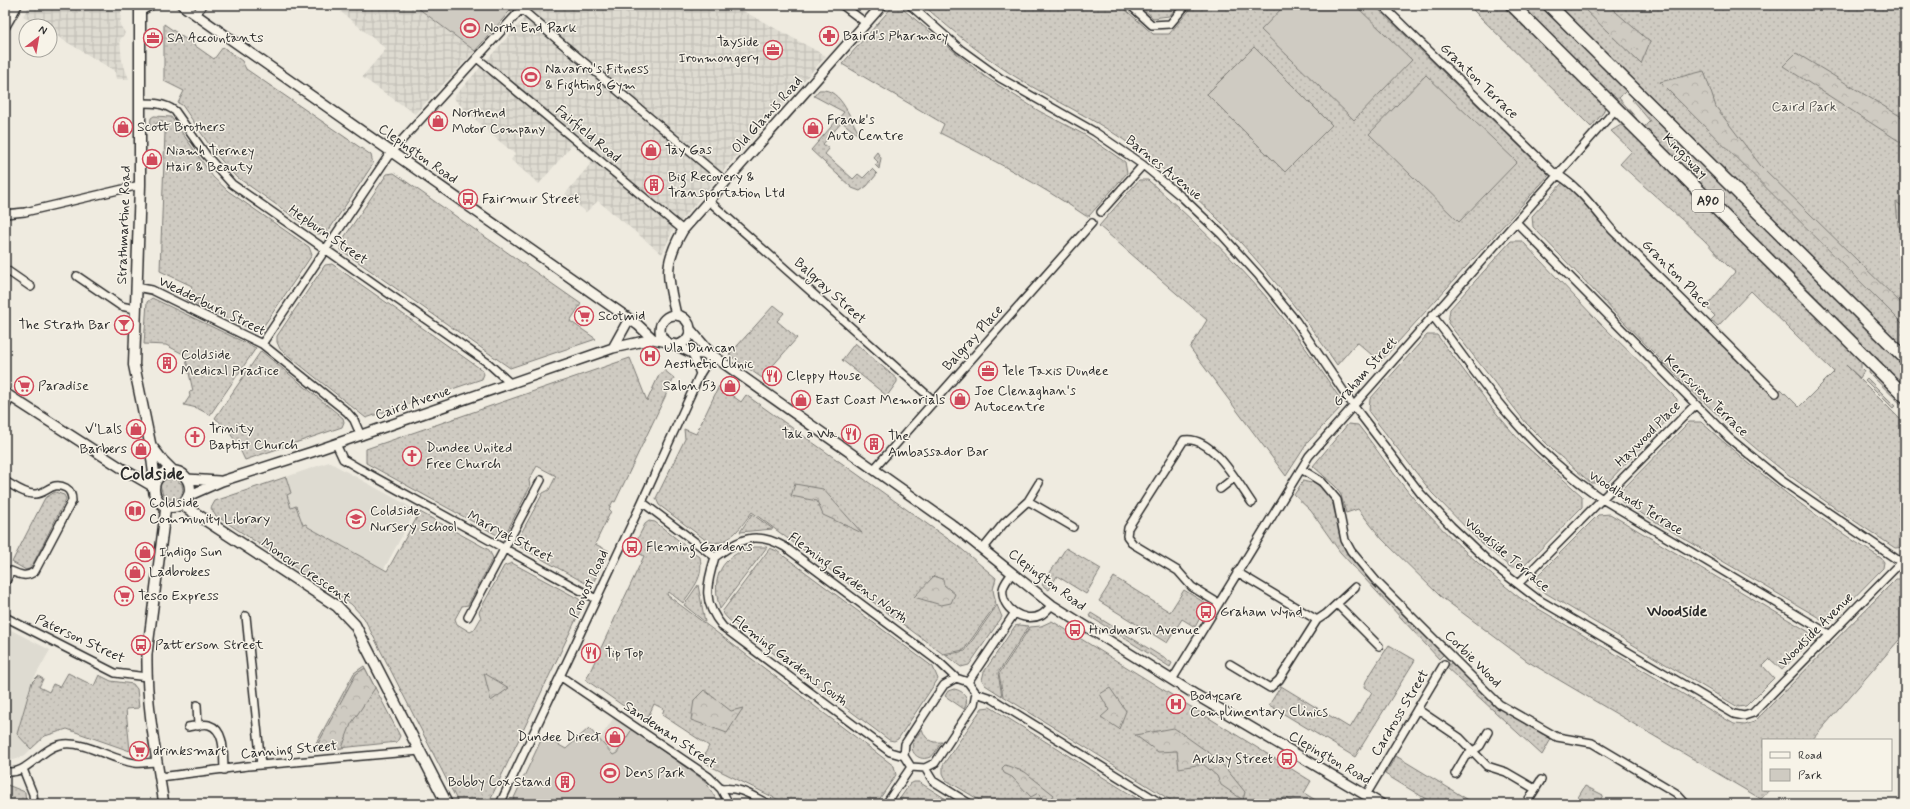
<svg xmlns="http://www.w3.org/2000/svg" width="1910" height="809" viewBox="0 0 1910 809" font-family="Mynerve,sans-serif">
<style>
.built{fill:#dedbd1}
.industrial{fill:url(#industrial-grid)}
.green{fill:url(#green-dots);stroke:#7d7b76}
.forest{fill:url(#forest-crowns);stroke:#7d7b76}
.pitch{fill:#cfcbc2;stroke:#7d7b76}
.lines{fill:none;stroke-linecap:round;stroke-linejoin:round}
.minor-casing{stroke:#2b2b2b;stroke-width:10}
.tertiary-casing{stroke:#2b2b2b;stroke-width:12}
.secondary-casing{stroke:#2b2b2b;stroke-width:13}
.trunk-casing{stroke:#2b2b2b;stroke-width:15}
.minor{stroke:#f7f3e8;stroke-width:7}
.tertiary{stroke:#f7f3e8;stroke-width:9}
.secondary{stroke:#f7f3e8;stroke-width:10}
.trunk{stroke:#f7f3e8;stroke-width:12}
.labels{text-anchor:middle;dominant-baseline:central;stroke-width:3;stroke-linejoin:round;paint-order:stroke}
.shield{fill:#f7f3e8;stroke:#686764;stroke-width:1}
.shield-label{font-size:13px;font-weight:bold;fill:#2b2b2b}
.poi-label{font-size:14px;fill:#2b2b2b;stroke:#f7f3e8;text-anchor:start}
.street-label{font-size:14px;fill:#2b2b2b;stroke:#f7f3e8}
.park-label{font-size:14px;fill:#545351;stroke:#f7f3e8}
.quarter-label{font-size:16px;font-weight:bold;fill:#2b2b2b;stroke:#f7f3e8}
.district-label{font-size:18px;font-weight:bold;fill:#2b2b2b;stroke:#f7f3e8}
</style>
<defs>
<pattern id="industrial-grid" width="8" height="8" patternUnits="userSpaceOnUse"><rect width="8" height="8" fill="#dedbd1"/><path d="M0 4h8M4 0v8" fill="none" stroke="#bfbcb4"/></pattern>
<pattern id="green-dots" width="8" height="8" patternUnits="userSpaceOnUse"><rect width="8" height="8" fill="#cfcbc2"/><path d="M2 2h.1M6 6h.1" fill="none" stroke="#b2aea7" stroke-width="1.8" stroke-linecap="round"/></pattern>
<pattern id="forest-crowns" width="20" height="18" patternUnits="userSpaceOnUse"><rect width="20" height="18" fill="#cfcbc2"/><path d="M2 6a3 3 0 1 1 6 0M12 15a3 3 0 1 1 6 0" fill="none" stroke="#b2aea7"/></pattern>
</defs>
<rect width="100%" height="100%" fill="#efebe0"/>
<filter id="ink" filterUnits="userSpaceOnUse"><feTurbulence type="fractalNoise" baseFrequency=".025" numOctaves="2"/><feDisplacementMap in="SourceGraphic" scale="8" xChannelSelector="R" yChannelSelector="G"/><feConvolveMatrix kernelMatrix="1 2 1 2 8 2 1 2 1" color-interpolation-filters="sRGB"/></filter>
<g filter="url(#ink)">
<path class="built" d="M329,462L416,510L384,569L308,527L306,524L303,525L296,506L291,508L287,495L291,492L286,477Z
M5,627L50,650L32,682L17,733L31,749L24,756L14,760H5Z
M614,717L632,729L617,753L613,755L599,740Z"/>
<path class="industrial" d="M30,5H122L120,25L125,33L120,40L122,61L129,79H116L115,71L50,32V26H39L23,16Z
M347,5H414L475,51L415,114L362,77L386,49L341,12Z
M536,5H732L826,56L725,169L673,230L662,254L598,201L586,212L565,194L592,162L572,145L539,184L511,160L515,154L492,135L453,98Z"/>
<path class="green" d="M923,5H1120L1153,34H1169L1194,5H1374L1549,175L1380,362L1357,342L1337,365C1282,283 1204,193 1121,138C1090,117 1056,101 1024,82C987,60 955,33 923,5Z
M1139,5H1179L1169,16L1153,18Z
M1468,5H1503L1605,107L1603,113L1591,127Z
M1519,5H1542L1627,90L1619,98L1637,119L1635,121Z
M1556,5H1905V352Z
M893,6H899L984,76L1039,111L1085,135L1125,162L1127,173L1089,216H1086C1039,184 990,158 940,133L944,124L842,64Z
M164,24L214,59L223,47L242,61L246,69L371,155L373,164L327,233L318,234L234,175L215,153L182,105L178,103L184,91L164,81Z
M819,90C843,87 851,124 862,138L842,122L823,144L829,149L825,154L853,179L858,174L863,178L872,169L877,174L867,186L860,191L852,188L811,150L844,112L814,96Z
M1634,98L1905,366V388L1643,128L1650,121L1632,100Z
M154,116L171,117L213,177L228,191L309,247L312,255L263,327L259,330H253L186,300L192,286L160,271L165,132L168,130L161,120L150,128L151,118Z
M1621,125L1625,126L1861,359V368L1864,371L1860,378L1846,365L1905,424V547L1895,548C1855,521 1814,495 1776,465C1687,394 1612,308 1533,227L1532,216L1563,182L1585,203L1603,227L1774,397L1781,389L1799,407L1834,372L1751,291L1718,326L1711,320L1715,316L1706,307L1735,272C1721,261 1715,251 1703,239C1676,214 1647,189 1620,164L1632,151L1611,131Z
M877,152L881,158L879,169L875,165L878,162L873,157Z
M394,173L581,304L570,321L596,339L510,368L341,250V242L387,174Z
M1139,180H1148C1192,219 1235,260 1273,305C1297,335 1319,367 1341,400L1340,408L1308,442L1286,476L1190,348L1207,320L1099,226Z
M1511,241H1522L1595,318L1677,399V410L1607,483H1591L1554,451L1526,423L1448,323L1450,309Z
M332,264L482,370L484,374L482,379L366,418L280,349L277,342V336L325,265Z
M152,298L256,348L210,415L197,408L184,405L190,396L189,392L193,391L185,355L166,345L144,344L147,302Z
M774,305L784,313L777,321L797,338L762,378L729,355Z
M1427,335H1437L1492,408L1519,440L1582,496V507L1523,567H1510L1481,543L1432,493L1369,412L1370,399Z
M855,343L897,379V382L887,396L842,360Z
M261,351L343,418L344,422L342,427L245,460C237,443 230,430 215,418Z
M630,358L647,401L659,375L664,370L674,378L615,502L613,501L609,509L611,511L595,544L609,551L594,581L587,584L520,547L518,539L543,493L549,490L556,476L537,466L529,480L530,487L506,533L497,535L366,463V449Z
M1870,368L1905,404V408L1869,373Z
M1867,378L1895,406L1893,408L1865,380Z
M719,386L741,402L746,395L958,546L996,578L993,590L996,604L964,650L943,654L752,512C741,526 728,549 707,541L659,505L656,498L685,439L684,429L696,434Z
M1689,422H1701C1759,474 1814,517 1881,558L1884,562L1883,568L1833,619H1821L1622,502L1621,491Z
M1348,424L1358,425C1377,449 1395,477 1415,500C1447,536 1483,569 1520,598L1734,724L1745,725L1754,722L1896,579H1905V633L1812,740H1763V790H1769L1761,799L1527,661L1440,596L1382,539L1358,509L1346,513L1341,495L1336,487L1313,466Z
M286,477L291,493L287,495L291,508L296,506L303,525L306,524L308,527L387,571L420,512L489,550L493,558L468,605L462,606L455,619L457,624L470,632L474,630L481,618L479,612L504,566L512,563L579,599L582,607L488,804H459L364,618L351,604L215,515L211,508L215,501Z
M165,479H174L182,484C184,492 182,498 174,501L163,495L160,485Z
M1303,481L1311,483L1312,481C1345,501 1330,526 1347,552C1371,588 1413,623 1444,654L1439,659L1340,552L1311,511L1294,495Z
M55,492L64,495L66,499L31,568L26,570L12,562L45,498Z
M752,514L773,529L740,532Z
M1610,514L1809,632V642L1782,670L1770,659L1763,666L1774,678L1746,706L1738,707L1537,588L1536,577L1598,515Z
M649,521L655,522L700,557C704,578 694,586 683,603L669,592L667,595L894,766L896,775L876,804H787L712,767L700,759L703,758L709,746L662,715L664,709L654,704L647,719L648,723L586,680L644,556L632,550L645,524Z
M753,547H767L720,609C710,577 721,556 753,547Z
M770,548L777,551L933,667L938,679L898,739L894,741L889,740L728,619L722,612Z
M1066,548L1101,569L1086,594L1057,576L1049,590L1042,585Z
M1114,577L1170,612L1184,590L1205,603L1206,607L1195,627L1182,619L1167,643L1099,601Z
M698,585L705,622L684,605Z
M997,605L1002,617L969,665L961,667L945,655L965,651Z
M1091,613L1172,663L1170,667L1089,616Z
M1052,621L1311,781L1304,793L1322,804H1177L1003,696L999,674L1030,627L1041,626Z
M1019,625L1029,626L998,673L1002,696L985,685L982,680L984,672L1015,626Z
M1389,645L1415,660L1355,757L1269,705L1281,686L1350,728L1372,692L1364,687L1366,681Z
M1452,662L1497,707L1551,739L1542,755L1446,667Z
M364,666L400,736L397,742L312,751L354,673Z
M68,673L94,686L99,675L111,681L133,684L137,689L139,708L126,709L130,751L67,729L45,736L31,749L17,734L32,682L38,676L43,679L39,687L49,692L53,684L60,687Z
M954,689C965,691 970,699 964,709L945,696L948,691Z
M990,707L1146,804H986L946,780L943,773V765L982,708Z
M922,729C926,740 930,743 942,742C938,746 935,755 930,757C920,762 909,753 913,743C915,738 919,733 922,729Z
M1396,756L1475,804H1434L1385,774Z
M914,782H919L954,804H896L910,784Z
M5,784L25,792L26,804H5Z
M1585,786L1603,795L1598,804H1574Z"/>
<path class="forest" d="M1580,5H1608L1650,42L1641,64Z
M1796,53L1905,119V145L1783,66Z
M1704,71L1716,107L1761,166L1905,307V326L1660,82Z
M1896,202L1905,208V236L1898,225Z
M795,484L823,489L862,533L823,515L817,501L791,496Z
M934,576L943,579L944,585L955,594L951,603L941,605L914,597Z
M365,668L375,688L351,724L342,748L314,751L356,674Z
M484,673L509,688L491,701Z
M1110,688L1126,711L1119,729L1101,717L1109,710L1100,694Z
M704,690L731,711L743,708L727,733L691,720L694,700Z
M1174,728L1219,760L1245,792L1243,800L1221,785L1217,776L1203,764L1179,768L1177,751L1158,752L1135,735Z
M1005,765L1025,772L1054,795L1050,801H1043L1038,793L1031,797L1012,777L1004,773L1002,768Z
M1285,797L1296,804H1276Z"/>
<path class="pitch" d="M414,5H515L475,51Z
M1285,5H1355L1412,60L1354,120L1261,30Z
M1254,47L1332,125L1285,172L1207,94Z
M1426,75L1517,162L1459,222L1369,134Z
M589,728L613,755L617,753L632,729L705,781L719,804H514L513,800L543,736L566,749Z"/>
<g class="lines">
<g class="minor-casing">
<path id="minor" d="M842,5L866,23
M910,5L960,49L1000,78L1095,132L1143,165L1183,198L1221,234L1259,276L1296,321L1353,405L1421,494L1451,526L1488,561L1536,598L1734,714L1744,716L1753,713L1905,558
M1130,5L1152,25L1170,24L1186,5
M1382,5L1553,172C1577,184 1595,210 1612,230L1776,393
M521,9L726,182
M196,14L203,5
M477,58L683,230
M141,103C154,103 164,103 175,111L206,155L232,184L488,363L511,384
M709,201L934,401
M1101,212L1143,165
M5,214L25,212L140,185
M1516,222L1729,438L1782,481L1905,565
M5,269L31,287
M77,276L121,306L135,309
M136,287L152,290L262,344L347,412L354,420L361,436
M1432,315C1460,351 1485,389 1515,422C1540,451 1570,477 1602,499L1829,634
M262,344L391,152L525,5
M692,353L700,374
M5,408L11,397
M336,444L343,459L360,469L596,599
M874,469L1092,223
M1301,469L1322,482L1337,500L1345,540L1351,551L1377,582L1499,704L1557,737L1592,743L1676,793L1686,804
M5,481C14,486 24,494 34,494C46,495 52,480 66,488C71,491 72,496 72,501L35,571C27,578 20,575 11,571L5,583
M1220,489L1234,478
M1028,501L1073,527
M642,502L715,557
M983,549L1004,523L1028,501L1039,483
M715,557C706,586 702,602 723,627L890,752L904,756
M715,557C741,539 754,530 785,547L939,662L956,678
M1237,572L1317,620
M1012,573C1009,578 1004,583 1003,589C1000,608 1024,624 1041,615C1045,613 1049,608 1052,605
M1518,584L1695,405
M1218,603L1192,587L1178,571L1133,544L1127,536L1128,528L1184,440C1212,435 1238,483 1252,503
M1337,604L1379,646
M246,616L261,765
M5,617L115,673L147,677
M468,617L541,480
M1230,664L1270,688L1279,680L1317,620L1326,614L1355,587
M560,676L709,777L721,789C739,786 752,796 768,804
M956,678L968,682L976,693L974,704L935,763L925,768L911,767L904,756L905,744L933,701L944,685Z
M1172,680L1309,456L1616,109
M968,682L1014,614
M976,693L991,698L1162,804
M197,705L198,726
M1417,709L1460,738L1487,766L1506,772L1535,789
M188,727C194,726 204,723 209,725C226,730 223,756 224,770
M925,768L933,781L970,804
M23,769L33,794L34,804
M5,771C26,778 41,746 64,744C88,742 111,760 135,763C142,764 150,762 156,762
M1455,774L1465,757L1480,746L1488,732
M160,777L248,766L420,751
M721,789L729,804
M1366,795L1444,664
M1529,799L1541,780
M500,804L642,502L700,374L712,355
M886,804L911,767"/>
</g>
<g class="tertiary-casing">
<path id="tertiary" d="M182,5L638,325L653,339L667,342
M140,11L150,5
M5,26L17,5
M676,315C668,277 662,266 683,230L882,5
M660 330a15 15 0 1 1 30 0a15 15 0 1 1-30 0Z
M689,328L712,355L951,524L1052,605L1196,695L1381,804
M673,344L692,353L712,355
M613,348L629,319
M5,393L123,469L154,487
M187,479L219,481
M188,496L222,481L312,452L613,348L653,339
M164,804C156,754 146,705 147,654L166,506"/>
</g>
<g class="secondary-casing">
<path id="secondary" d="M140,5V185L134,365L150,443L155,481
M152,447L162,460L173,471
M154 489a18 18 0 1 1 36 0a18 18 0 1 1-36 0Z
M181,504L337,606L355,625L447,804"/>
</g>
<g class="trunk-casing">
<path id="trunk" d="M1512,5L1905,396
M1549,5L1905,358"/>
</g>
<use href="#minor" class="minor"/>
<use href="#tertiary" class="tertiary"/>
<use href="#secondary" class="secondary"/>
<use href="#trunk" class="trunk"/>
</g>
</g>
<defs>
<g id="stadium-ring" transform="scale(1)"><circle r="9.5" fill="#f7f3e8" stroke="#d1495b" stroke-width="1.5"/><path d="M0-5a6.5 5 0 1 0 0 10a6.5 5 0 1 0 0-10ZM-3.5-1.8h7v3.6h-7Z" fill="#d1495b"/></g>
<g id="pharmacy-ring" transform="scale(1)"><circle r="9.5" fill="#f7f3e8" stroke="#d1495b" stroke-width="1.5"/><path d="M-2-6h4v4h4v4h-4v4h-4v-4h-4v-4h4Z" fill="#d1495b"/></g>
<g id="office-ring" transform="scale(1)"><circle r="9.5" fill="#f7f3e8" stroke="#d1495b" stroke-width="1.5"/><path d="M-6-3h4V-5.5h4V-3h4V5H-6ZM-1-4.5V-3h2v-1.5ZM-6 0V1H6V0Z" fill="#d1495b"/></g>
<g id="shop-ring" transform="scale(1)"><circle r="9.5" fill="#f7f3e8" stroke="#d1495b" stroke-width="1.5"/><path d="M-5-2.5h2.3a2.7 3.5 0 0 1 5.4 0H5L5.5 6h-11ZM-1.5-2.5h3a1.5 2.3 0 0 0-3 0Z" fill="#d1495b"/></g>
<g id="building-ring" transform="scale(1)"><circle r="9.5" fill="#f7f3e8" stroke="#d1495b" stroke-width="1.5"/><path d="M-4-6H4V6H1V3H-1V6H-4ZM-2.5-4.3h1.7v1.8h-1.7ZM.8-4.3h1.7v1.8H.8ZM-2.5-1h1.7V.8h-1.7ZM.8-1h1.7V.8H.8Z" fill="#d1495b"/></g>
<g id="bus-ring" transform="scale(1)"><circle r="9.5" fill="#f7f3e8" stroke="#d1495b" stroke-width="1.5"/><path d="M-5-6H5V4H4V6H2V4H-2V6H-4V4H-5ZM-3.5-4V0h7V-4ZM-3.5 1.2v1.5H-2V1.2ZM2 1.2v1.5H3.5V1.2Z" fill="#d1495b"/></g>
<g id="supermarket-ring" transform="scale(1)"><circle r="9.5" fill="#f7f3e8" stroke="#d1495b" stroke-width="1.5"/><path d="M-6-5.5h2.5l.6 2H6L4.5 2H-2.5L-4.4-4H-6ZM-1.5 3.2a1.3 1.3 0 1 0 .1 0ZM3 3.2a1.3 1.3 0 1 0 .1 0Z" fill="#d1495b"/></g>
<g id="bar-ring" transform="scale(1)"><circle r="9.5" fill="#f7f3e8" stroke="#d1495b" stroke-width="1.5"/><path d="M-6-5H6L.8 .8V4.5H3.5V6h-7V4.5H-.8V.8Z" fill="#d1495b"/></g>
<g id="hospital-ring" transform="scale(1)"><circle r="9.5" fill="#f7f3e8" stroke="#d1495b" stroke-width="1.5"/><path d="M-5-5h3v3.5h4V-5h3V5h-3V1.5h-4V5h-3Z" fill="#d1495b"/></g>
<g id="restaurant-ring" transform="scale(1)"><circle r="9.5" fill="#f7f3e8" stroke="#d1495b" stroke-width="1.5"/><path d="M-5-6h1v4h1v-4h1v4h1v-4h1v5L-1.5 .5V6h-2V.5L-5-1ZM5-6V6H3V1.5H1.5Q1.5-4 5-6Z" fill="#d1495b"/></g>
<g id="church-ring" transform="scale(1)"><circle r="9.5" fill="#f7f3e8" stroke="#d1495b" stroke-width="1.5"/><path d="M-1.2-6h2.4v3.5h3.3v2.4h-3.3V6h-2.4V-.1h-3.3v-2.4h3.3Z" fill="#d1495b"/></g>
<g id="library-ring" transform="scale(1)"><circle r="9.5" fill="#f7f3e8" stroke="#d1495b" stroke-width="1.5"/><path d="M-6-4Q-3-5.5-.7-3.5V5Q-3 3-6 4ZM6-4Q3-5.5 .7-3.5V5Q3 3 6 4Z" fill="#d1495b"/></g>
<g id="school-ring" transform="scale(1)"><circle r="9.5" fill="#f7f3e8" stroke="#d1495b" stroke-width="1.5"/><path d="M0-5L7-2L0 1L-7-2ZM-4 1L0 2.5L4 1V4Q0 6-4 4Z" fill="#d1495b"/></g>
</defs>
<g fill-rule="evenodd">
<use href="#stadium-ring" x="470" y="28"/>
<use href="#pharmacy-ring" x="829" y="36"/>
<use href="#office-ring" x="153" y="38"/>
<use href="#office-ring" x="773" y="50"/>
<use href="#stadium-ring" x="531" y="77"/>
<use href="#shop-ring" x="438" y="121"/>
<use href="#shop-ring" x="123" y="127"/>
<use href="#shop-ring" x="813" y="128"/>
<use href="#shop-ring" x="651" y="150"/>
<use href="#shop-ring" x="152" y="159"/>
<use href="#building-ring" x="654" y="185"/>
<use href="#bus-ring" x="468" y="199"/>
<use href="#supermarket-ring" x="584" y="316"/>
<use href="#bar-ring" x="124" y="325"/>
<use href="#hospital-ring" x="650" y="356"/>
<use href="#building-ring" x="167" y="363"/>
<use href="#office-ring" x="988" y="371"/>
<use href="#restaurant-ring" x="772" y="376"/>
<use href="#supermarket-ring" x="24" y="386"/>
<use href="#shop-ring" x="730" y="386"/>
<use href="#shop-ring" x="960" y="399"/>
<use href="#shop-ring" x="801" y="400"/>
<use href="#shop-ring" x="136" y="429"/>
<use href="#restaurant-ring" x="851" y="434"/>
<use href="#church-ring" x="195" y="437"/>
<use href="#building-ring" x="874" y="444"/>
<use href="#shop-ring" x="141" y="449"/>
<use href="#church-ring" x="412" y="456"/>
<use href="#library-ring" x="135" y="511"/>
<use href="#school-ring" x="356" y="519"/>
<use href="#bus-ring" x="632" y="547"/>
<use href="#shop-ring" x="145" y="552"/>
<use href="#shop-ring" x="135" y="572"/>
<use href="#supermarket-ring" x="124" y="596"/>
<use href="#bus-ring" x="1206" y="612"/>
<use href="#bus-ring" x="1075" y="630"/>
<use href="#bus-ring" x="141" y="645"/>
<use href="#restaurant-ring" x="591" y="653"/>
<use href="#hospital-ring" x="1176" y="704"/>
<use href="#shop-ring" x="615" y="737"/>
<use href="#supermarket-ring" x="139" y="751"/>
<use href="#bus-ring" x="1287" y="759"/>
<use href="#stadium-ring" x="610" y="773"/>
<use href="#building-ring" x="565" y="782"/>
</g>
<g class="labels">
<rect class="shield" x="1692" y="190" width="32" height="22" rx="3"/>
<g class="shield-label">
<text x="1708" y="201">A90</text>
</g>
<g class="poi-label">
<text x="484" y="28">North End Park</text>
<text x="843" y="36">Baird's Pharmacy</text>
<text x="167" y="38">SA Accountants</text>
<text x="759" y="42" text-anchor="end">Tayside<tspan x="759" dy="16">Ironmongery</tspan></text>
<text x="545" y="69">Navarro's Fitness<tspan x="545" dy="16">&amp; Fighting Gym</tspan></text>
<text x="452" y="113">Northend<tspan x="452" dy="16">Motor Company</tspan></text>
<text x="827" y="120">Frank's<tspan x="827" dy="16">Auto Centre</tspan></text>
<text x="137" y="127">Scott Brothers</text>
<text x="665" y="150">Tay Gas</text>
<text x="166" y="151">Niamh Tierney<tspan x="166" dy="16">Hair &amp; Beauty</tspan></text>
<text x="668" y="177">Big Recovery &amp;<tspan x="668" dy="16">Transportation Ltd</tspan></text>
<text x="482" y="199">Fairmuir Street</text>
<text x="598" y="316">Scotmid</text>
<text x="110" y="325" text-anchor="end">The Strath Bar</text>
<text x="664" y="348">Ula Duncan<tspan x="664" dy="16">Aesthetic Clinic</tspan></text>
<text x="181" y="355">Coldside<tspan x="181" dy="16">Medical Practice</tspan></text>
<text x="1002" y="371">Tele Taxis Dundee</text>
<text x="786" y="376">Cleppy House</text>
<text x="38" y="386">Paradise</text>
<text x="716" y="386" text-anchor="end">Salon 53</text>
<text x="974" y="391">Joe Clenaghan's<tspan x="974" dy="16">Autocentre</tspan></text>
<text x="815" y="400">East Coast Memorials</text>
<text x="122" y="429" text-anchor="end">V'Lals</text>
<text x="209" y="429">Trinity<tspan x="209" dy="16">Baptist Church</tspan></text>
<text x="837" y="434" text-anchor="end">Tak a Wa</text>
<text x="888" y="436">The<tspan x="888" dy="16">Ambassador Bar</tspan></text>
<text x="426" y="448">Dundee United<tspan x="426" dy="16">Free Church</tspan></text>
<text x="127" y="449" text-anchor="end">Barbers</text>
<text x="149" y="503">Coldside<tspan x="149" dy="16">Community Library</tspan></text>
<text x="370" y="511">Coldside<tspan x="370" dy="16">Nursery School</tspan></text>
<text x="646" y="547">Fleming Gardens</text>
<text x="159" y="552">Indigo Sun</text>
<text x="149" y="572">Ladbrokes</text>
<text x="138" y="596">Tesco Express</text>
<text x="1220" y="612">Graham Wynd</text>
<text x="1089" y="630">Hindmarsh Avenue</text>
<text x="155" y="645">Patterson Street</text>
<text x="605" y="653">Tip Top</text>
<text x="1190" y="696">Bodycare<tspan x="1190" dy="16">Complimentary Clinics</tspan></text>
<text x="601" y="737" text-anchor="end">Dundee Direct</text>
<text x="153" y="751">drinksmart</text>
<text x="1273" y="759" text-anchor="end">Arklay Street</text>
<text x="624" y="773">Dens Park</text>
<text x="551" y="782" text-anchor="end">Bobby Cox Stand</text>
</g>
<g class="street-label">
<text transform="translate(1479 81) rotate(44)">Granton Terrace</text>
<text transform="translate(767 115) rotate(-48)">Old Glamis Road</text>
<text transform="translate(588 134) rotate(40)">Fairfield Road</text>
<text transform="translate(418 154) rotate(35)">Clepington Road</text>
<text transform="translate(1685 156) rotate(45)">Kingsway</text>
<text transform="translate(1164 168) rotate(39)">Barnes Avenue</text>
<text transform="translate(124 225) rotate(-88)">Strathmartine Road</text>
<text transform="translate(328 235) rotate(35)">Hepburn Street</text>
<text transform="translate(1676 274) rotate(45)">Granton Place</text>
<text transform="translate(830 291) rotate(42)">Balgray Street</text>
<text transform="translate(212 306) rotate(26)">Wedderburn Street</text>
<text transform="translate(973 338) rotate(-48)">Balgray Place</text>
<text transform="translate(1365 372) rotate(-48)">Graham Street</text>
<text transform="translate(1706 396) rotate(44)">Kerrsview Terrace</text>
<text transform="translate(413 403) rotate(-19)">Caird Avenue</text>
<text transform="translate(1648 434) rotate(-45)">Haywood Place</text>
<text transform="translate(1636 503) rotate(32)">Woodlands Terrace</text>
<text transform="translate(510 537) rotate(28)">Marryat Street</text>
<text transform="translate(1507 555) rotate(40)">Woodside Terrace</text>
<text transform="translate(306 571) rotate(34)">Moncur Crescent</text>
<text transform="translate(848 578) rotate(36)">Fleming Gardens North</text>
<text transform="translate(1047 580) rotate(37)">Clepington Road</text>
<text transform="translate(589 584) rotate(-65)">Provost Road</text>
<text transform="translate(1816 630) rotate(-45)">Woodside Avenue</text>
<text transform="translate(80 639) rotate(25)">Paterson Street</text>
<text transform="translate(1473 659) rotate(45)">Corbie Wood</text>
<text transform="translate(790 661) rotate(37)">Fleming Gardens South</text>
<text transform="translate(1400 713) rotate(-59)">Cardross Street</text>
<text transform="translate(670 735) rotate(34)">Sandeman Street</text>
<text transform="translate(289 750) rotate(-5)">Canning Street</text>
<text transform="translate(1330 758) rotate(30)">Clepington Road</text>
</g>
<g class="park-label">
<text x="1804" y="107">Caird Park</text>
</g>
<g class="quarter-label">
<text x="1677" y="611">Woodside</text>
</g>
<g class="district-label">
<text x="152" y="474">Coldside</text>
</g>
</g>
<rect width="1910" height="809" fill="none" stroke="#f7f3e8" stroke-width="20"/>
<rect x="10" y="10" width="1890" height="789" fill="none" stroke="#2b2b2b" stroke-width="1.5" filter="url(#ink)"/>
<rect x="1762" y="739" width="130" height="52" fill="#f7f3e8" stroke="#a5a39c"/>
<rect x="1770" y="752" width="20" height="6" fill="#f7f3e8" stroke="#a5a39c"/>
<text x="1798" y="759" font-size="12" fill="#2b2b2b">Road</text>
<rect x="1770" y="769" width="20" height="12" fill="#cfcbc2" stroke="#a5a39c"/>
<text x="1798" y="779" font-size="12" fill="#2b2b2b">Park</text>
<g transform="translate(38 38) rotate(31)"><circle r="19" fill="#f7f3e8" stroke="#a5a39c"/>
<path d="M0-3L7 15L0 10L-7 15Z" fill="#d1495b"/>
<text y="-6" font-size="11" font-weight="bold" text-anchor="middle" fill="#2b2b2b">N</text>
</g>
</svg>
